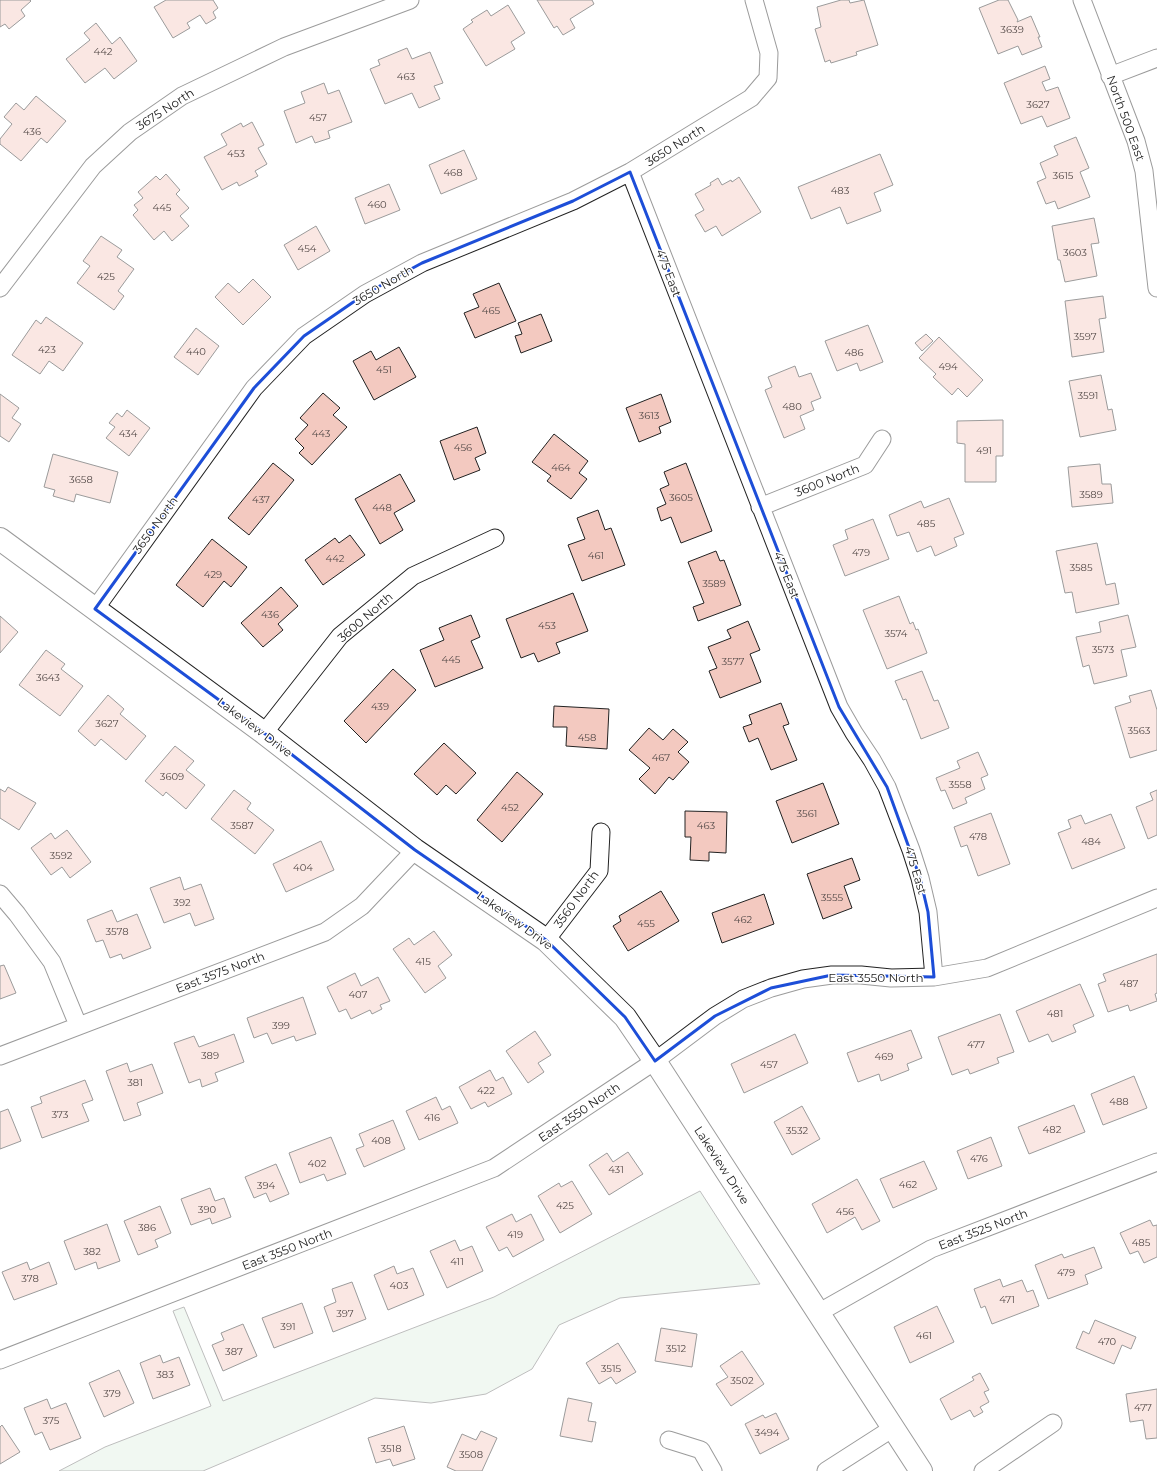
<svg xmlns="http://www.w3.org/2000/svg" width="1157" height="1471" viewBox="0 0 1157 1471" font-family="Montserrat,sans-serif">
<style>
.green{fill:#e0efe3;stroke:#6f6f6f}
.building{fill:#f3c9c0;stroke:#222}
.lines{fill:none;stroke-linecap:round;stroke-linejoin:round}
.street-casing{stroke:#222;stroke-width:19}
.secondary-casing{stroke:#222;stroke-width:24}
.street{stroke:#fff;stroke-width:17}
.secondary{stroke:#fff;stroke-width:22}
.marked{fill:none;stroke:#1d4ed8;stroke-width:3;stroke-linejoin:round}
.labels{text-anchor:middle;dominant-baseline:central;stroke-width:3;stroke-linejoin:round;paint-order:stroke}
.number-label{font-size:10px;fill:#564c4a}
.street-label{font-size:12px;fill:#222;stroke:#fff}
</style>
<rect width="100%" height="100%" fill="#fff"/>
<path class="green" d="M700,1191L760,1284L620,1298L559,1325L532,1369L486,1394L431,1403L375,1398L203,1471H59L105,1447L211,1406L173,1311L184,1307L223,1401L494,1297Z"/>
<path class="building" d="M0,0H30L31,1L21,10L25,16L9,29L5,24L0,27Z
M166,0H213L218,8L213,12L216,18L206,24L200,15L187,23L190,28L173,38L154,7Z
M537,0H592L594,4L570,19L575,28L563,35L557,26L554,28Z
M841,0H849L850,3L864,0L878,45L856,52L857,55L831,63L830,60L825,62L815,29L821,27L817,7Z
M999,0H1008L1018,20L1017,22L1031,16L1040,37H1038L1042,47L1022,55L1018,46L998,54L979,8Z
M508,5L525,33L511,42L515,49L486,66L463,29L473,22L471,20L487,10L491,16Z
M96,23L112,44L120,37L137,61L114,79L105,68L85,83L66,59L90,40L84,33Z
M407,48L412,59L430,52L443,83L434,86L440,99L419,108L412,93L385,104L370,69L380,65L378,60Z
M1045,66L1050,79L1042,82L1046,91L1058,87L1070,118L1047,127L1042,116L1021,124L1004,83Z
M324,83L328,94L339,90L352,122L328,131L330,138L315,143L312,136L296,143L284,111L305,103L301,92Z
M36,96L66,121L47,143L41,138L21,161L0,144V139L12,124L4,117L16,103L24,110Z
M252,122L264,145L258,148L267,164L255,171L258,176L239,186L237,182L222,190L204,157L227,145L221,134L241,123L243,127Z
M1076,137L1089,168L1080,172L1090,197L1058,209L1055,201L1046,204L1037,182L1046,178L1040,163L1058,155L1054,146Z
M464,150L477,179L441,194L429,165Z
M880,154L893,185L874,193L881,211L847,224L840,207L811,219L798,187Z
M166,174L180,190L176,194L189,208L180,216L189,226L172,241L164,231L154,240L133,215L138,210L134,205L143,198L138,192L156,176L160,180Z
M739,177L761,212L722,236L716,226L705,232L695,215L704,210L695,194L711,185L710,183L718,178L722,185L731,180L732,182Z
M389,184L400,210L365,224L355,198Z
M1094,218L1099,243L1091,244L1097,276L1065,282L1060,260H1058L1052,226Z
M316,226L330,251L298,270L284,245Z
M101,236L122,250L117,257L134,269L118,291L124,296L114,310L77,283L90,266L83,261Z
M253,279L271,297L243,325L215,297L228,283L239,293Z
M499,283L516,321L475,338L464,313L479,307L473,294Z
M1103,296L1106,318L1099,319L1104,352L1072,357L1065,301Z
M541,314L552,341L521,353L515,336L522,334L518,323Z
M46,317L83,343L63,371L49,361L40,374L12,355L36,320L41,324Z
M868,325L883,362L860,371L857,363L837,371L825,341Z
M196,328L219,346L198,375L174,357Z
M926,334L933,341L922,351L915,343Z
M939,337L983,380L967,397L958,388L952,395L933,377L936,374L919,358Z
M399,347L416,377L374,400L353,361L371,351L376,360Z
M795,366L799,377L811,373L821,398L811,402L814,410L800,416L805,429L784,438L765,390L772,387L768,377Z
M1101,375L1108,410L1112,409L1116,430L1080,437L1069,381Z
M323,393L340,408L333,415L347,427L312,465L299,453L304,448L295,439L308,425L300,418Z
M0,394L19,408L12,418L21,424L9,442L0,436Z
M661,394L671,422L659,427L661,433L639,442L626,408Z
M127,410L150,428L129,456L106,438L115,427L109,423L117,413L122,417Z
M1003,420V456H996V482H965V444L957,443V421Z
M477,427L486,453L475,458L480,470L454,480L440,441Z
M554,434L588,461L579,473L587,479L571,499L547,481L551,476L532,462Z
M53,454L118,472L110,503L76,494L74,502L53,496L55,490L44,487Z
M273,463L294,480L249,535L228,518Z
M686,463L712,531L681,543L671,517L661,521L657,508L666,504L660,489L669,485L664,472Z
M1100,464L1102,484H1111L1113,503L1072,507L1068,467Z
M400,474L415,501L394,513L403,530L380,544L355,499Z
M949,498L964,534L954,538L957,546L935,556L931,546L917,552L909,532L897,536L889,515L921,501L924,508Z
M598,510L605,530L611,528L625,565L582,581L568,545L585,539L577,518Z
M873,519L889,559L845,576L833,545L848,539L845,530Z
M350,535L365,555L323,585L305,560L335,538L339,543Z
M212,539L247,567L231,587L224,581L203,607L176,585Z
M1097,543L1106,585L1115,583L1119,604L1076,613L1072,592L1065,593L1056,551Z
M716,551L720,561L724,560L741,605L698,621L693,607L704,603L688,562Z
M281,587L298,606L278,624L283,630L263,647L241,623Z
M573,593L588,631L556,643L560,653L538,662L534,653L521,658L506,619Z
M899,596L910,624L913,622L916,630L918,629L927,653L887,669L863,610Z
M471,615L480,637L471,641L483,668L435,687L420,650L444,640L439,628Z
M1128,615L1136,647L1121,650L1127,676L1094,684L1089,665L1083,667L1076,637L1101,632L1099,622Z
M0,616L18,632L0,653Z
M748,621L760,650L750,654L761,682L720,698L709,671L717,668L708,647L731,638L727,630Z
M46,650L65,664L61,669L83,686L60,716L19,685Z
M393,669L416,690L366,743L344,721Z
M922,671L934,701L938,700L949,728L921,739L906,699L903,700L895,681Z
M1151,690L1157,710V750L1130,758L1115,707L1131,702L1129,696Z
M108,695L124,709L120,714L146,736L126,760L101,739L95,746L78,731Z
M781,703L789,724L783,726L797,760L771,770L758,738L749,742L743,727L752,724L749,715Z
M554,706L609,709L607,749L566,746L567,727H553Z
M649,728L663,740L673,729L688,742L678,752L689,762L673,780L669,777L655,794L639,779L650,768L629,750Z
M444,743L476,773L456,794L446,785L437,795L414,774Z
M175,746L194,761L186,770L205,785L186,809L166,792L163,796L145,781Z
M978,752L988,775L981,778L985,789L965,798L967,803L953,809L945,790L941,791L936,778L960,768L957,761Z
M517,772L543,794L502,842L477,820Z
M823,783L839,824L792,843L776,801Z
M8,787L36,803L19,830L0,818V789L5,792Z
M234,790L251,803L247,809L274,830L255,854L211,819Z
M1157,790V835L1148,839L1136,807L1153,800L1150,793Z
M685,811L727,812L726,853L709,852V861L690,860L691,837H685Z
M991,813L1010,864L978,876L967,845L961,847L954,827Z
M1111,814L1125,848L1072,869L1058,833L1071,828L1068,820L1081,815L1085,824Z
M67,830L91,862L70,878L62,867L51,875L31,848L51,833L55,839Z
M321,841L334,870L286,892L273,864Z
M852,858L860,880L844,886L852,908L823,919L807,874Z
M180,877L184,890L201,884L214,919L195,926L190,913L164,923L150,888Z
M661,891L679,921L628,951L613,926L621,921L619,916Z
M764,894L774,924L722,943L712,913Z
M112,910L117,922L137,914L151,948L123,959L121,954L110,958L103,940L96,942L87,920Z
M434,931L452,955L438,966L446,978L425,993L393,949L409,938L414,945Z
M1157,954V993L1155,994L1157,1001L1130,1011L1128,1005L1108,1012L1098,984L1106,981L1103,974Z
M4,965L16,993L0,999V966Z
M355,973L361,986L378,977L390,1001L380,1005L382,1009L372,1014L370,1010L351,1019L346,1009L339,1012L327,987Z
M1080,984L1094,1016L1073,1025L1076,1032L1052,1042L1048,1034L1029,1042L1016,1011Z
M303,997L316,1034L296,1041L294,1036L272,1044L267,1033L254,1038L247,1018Z
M1000,1014L1014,1052L997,1058L999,1063L970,1074L968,1069L952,1075L938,1037Z
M911,1030L922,1058L907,1064L909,1070L881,1081L879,1074L858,1082L847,1053Z
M535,1031L551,1055L538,1063L544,1072L528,1083L506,1051Z
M234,1034L244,1062L215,1073L218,1081L202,1087L200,1079L189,1083L174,1043L194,1036L199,1047Z
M795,1034L808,1063L744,1093L731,1064Z
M127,1063L130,1072L152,1064L163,1093L137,1103L141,1115L124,1121L106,1071Z
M490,1070L496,1081L503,1077L512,1094L488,1107L485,1102L471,1109L459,1087Z
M1134,1076L1147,1108L1103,1125L1091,1094Z
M85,1080L93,1100L82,1104L89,1121L42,1138L31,1107L42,1103L40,1097Z
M436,1097L442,1110L450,1106L458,1123L419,1140L406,1111Z
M1074,1105L1085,1132L1029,1154L1018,1127Z
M802,1106L820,1139L792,1155L774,1122Z
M8,1109L21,1141L0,1149V1112Z
M393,1120L405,1149L364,1167L356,1149L364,1146L359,1134Z
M331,1137L346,1174L327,1181L324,1174L300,1183L289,1153Z
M991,1137L1002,1166L968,1179L957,1151Z
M628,1152L643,1174L609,1195L589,1165L607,1153L613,1162Z
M924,1161L937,1189L893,1208L880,1179Z
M276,1164L289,1194L270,1202L266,1193L254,1198L245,1177Z
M857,1179L880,1221L862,1230L855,1217L827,1233L812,1204Z
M572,1181L592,1214L560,1233L538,1196L559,1183L561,1187Z
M210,1188L215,1201L224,1198L231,1217L212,1224L210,1218L191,1225L181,1199Z
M160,1206L171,1233L155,1240L158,1247L138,1255L124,1221Z
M512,1214L516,1222L531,1214L544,1240L513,1257L507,1247L499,1251L486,1227Z
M1150,1220L1153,1226L1157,1225V1257L1144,1263L1138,1251L1130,1254L1120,1233Z
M107,1224L120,1261L98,1269L96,1262L75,1270L64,1241Z
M455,1240L460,1251L472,1246L483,1271L447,1288L430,1251Z
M1094,1247L1102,1268L1085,1275L1088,1284L1048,1299L1035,1265L1062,1254L1064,1258Z
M27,1262L30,1270L49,1262L57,1284L14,1300L2,1272Z
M394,1266L397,1274L413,1268L424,1295L388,1310L374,1275Z
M1000,1279L1003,1287L1022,1280L1027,1292L1033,1290L1039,1306L992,1324L985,1306L981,1308L974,1289Z
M352,1282L366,1319L333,1332L324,1307L336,1302L332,1289Z
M302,1303L313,1333L274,1348L262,1318Z
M937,1306L954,1342L910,1363L894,1327Z
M1095,1320L1136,1337L1131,1349L1122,1345L1114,1364L1076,1348L1083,1331L1089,1334Z
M243,1324L257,1356L223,1371L212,1345L224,1340L221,1333Z
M661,1328L697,1334L692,1367L655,1361Z
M618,1343L636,1372L616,1384L611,1377L599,1384L586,1363Z
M742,1351L764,1384L731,1406L716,1384L728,1377L720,1366Z
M160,1355L163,1363L179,1357L190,1385L153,1399L140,1363Z
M119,1370L134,1403L104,1417L89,1383Z
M980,1373L989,1390L984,1392L989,1402L980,1407L983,1412L974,1417L970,1410L951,1420L940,1399L974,1380L972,1377Z
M1157,1389V1438L1146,1439L1143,1420L1130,1422L1126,1394Z
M568,1398L592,1403L588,1421L596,1422L592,1442L560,1436Z
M47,1399L51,1409L66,1403L81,1438L50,1450L42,1432L35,1435L24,1408Z
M776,1413L789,1439L760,1454L745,1424L763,1415L765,1418Z
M2,1425L20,1452L0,1464V1427Z
M404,1426L415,1459L393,1466L390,1459L376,1463L368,1438Z
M481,1431L497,1438L482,1471H456L447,1467L462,1434L476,1440Z"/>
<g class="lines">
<g class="street-casing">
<path id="street" d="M1082,0L1136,141L1144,171L1157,288
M1110,76L1157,58
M630,172L839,707L854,733L872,760L887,787L911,850L920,878L928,912L934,977
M0,288L93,166L130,132L182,96L284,47L410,0
M760,507L865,465L882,439
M95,609L254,388L304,336L365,294L422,263L573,201L630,172L751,98L768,78L769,53L754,0
M264,733L340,636L413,576L495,538
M0,894L17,914L52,962L78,1025
M546,940L599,871L601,832
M0,1056L325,932L362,906L415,850
M818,1313L931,1249L1157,1162
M0,1360L494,1168L655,1061L715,1016L743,999L771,988L803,979L832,975H861L891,978L934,977L987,968L1157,898
M669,1440L701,1450L713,1471
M826,1471L893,1428
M983,1471L1053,1423"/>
</g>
<g class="secondary-casing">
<path id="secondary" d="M0,539L264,733L415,850L546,940L625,1017L655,1061L921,1471"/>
</g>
<use href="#street" class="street"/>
<use href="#secondary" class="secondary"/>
</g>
<path d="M0 0H1157V1471H0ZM630,172L839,707L887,787L920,878L928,912L934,977L832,975L771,988L715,1016L655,1061L625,1017L546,940L415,850L264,733L95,609L254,388L304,336L365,294L422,263L573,201Z" fill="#fff" fill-opacity=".55" fill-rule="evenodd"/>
<path class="marked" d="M630,172L839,707L887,787L920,878L928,912L934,977L832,975L771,988L715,1016L655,1061L625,1017L546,940L415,850L264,733L95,609L254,388L304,336L365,294L422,263L573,201Z"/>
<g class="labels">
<g class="number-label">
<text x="1012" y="29">3639</text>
<text x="103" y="51">442</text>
<text x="406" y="76">463</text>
<text x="1038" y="104">3627</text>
<text x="318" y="117">457</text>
<text x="32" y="131">436</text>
<text x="236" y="153">453</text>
<text x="453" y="172">468</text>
<text x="1063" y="175">3615</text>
<text x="840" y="190">483</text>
<text x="377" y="204">460</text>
<text x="162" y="207">445</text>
<text x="307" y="248">454</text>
<text x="1075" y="252">3603</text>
<text x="106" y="276">425</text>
<text x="491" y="310">465</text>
<text x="1085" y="336">3597</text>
<text x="47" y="349">423</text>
<text x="196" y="351">440</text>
<text x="854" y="352">486</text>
<text x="948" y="366">494</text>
<text x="384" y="369">451</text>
<text x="1088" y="395">3591</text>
<text x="792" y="406">480</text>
<text x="649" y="415">3613</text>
<text x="128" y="433">434</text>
<text x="321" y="433">443</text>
<text x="463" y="447">456</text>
<text x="984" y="450">491</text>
<text x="561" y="467">464</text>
<text x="81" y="479">3658</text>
<text x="1091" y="494">3589</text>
<text x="681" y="497">3605</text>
<text x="261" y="499">437</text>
<text x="382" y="507">448</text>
<text x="926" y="523">485</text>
<text x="861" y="552">479</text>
<text x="596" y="555">461</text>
<text x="335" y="558">442</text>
<text x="1081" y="567">3585</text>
<text x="213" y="574">429</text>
<text x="714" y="583">3589</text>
<text x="270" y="614">436</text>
<text x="547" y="625">453</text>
<text x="896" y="633">3574</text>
<text x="1103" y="649">3573</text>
<text x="451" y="659">445</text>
<text x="733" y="661">3577</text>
<text x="48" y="677">3643</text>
<text x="380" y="706">439</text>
<text x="107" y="723">3627</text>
<text x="1139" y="730">3563</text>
<text x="587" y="737">458</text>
<text x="661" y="757">467</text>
<text x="172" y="776">3609</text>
<text x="960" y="784">3558</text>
<text x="510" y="807">452</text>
<text x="807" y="813">3561</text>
<text x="242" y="825">3587</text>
<text x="706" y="825">463</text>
<text x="978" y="836">478</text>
<text x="1091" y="841">484</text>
<text x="61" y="855">3592</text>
<text x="303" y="867">404</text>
<text x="832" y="897">3555</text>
<text x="182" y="902">392</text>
<text x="743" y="919">462</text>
<text x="646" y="923">455</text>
<text x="117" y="931">3578</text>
<text x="423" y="961">415</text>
<text x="1129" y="983">487</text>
<text x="358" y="994">407</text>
<text x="1055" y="1013">481</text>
<text x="281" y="1025">399</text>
<text x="976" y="1044">477</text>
<text x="210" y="1055">389</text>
<text x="884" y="1056">469</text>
<text x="769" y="1064">457</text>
<text x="135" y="1082">381</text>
<text x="486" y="1090">422</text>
<text x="1119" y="1101">488</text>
<text x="60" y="1114">373</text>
<text x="432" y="1117">416</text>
<text x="1052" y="1129">482</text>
<text x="797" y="1130">3532</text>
<text x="381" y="1140">408</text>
<text x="979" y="1158">476</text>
<text x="317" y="1163">402</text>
<text x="616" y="1169">431</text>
<text x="908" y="1184">462</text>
<text x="266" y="1185">394</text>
<text x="565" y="1205">425</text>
<text x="207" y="1209">390</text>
<text x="845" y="1211">456</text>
<text x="147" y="1227">386</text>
<text x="515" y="1234">419</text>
<text x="1141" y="1242">485</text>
<text x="92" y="1251">382</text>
<text x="457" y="1261">411</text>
<text x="1066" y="1272">479</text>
<text x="30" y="1278">378</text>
<text x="399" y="1285">403</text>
<text x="1007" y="1299">471</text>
<text x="345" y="1313">397</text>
<text x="288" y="1326">391</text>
<text x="924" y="1335">461</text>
<text x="1107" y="1341">470</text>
<text x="676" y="1348">3512</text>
<text x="234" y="1351">387</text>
<text x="611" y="1368">3515</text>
<text x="165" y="1374">383</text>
<text x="742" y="1380">3502</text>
<text x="112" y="1393">379</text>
<text x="1143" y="1407">477</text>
<text x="51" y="1420">375</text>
<text x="767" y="1432">3494</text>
<text x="391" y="1448">3518</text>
<text x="471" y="1454">3508</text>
</g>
<g class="street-label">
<text transform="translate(165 109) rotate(-33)">3675 North</text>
<text transform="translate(1126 118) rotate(70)">North 500 East</text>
<text transform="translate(675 145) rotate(-32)">3650 North</text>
<text transform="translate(669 273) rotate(69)">475 East</text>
<text transform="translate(383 285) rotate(-30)">3650 North</text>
<text transform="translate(827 480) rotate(-22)">3600 North</text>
<text transform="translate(155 525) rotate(-54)">3650 North</text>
<text transform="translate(787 575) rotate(68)">475 East</text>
<text transform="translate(365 617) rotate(-41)">3600 North</text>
<text transform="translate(255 727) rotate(37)">Lakeview Drive</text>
<text transform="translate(916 870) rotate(73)">475 East</text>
<text transform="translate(576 899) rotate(-54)">3560 North</text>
<text transform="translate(515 920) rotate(36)">Lakeview Drive</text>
<text transform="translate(220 972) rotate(-21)">East 3575 North</text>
<text x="876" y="977">East 3550 North</text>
<text transform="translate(579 1112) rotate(-34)">East 3550 North</text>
<text transform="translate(722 1165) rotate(57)">Lakeview Drive</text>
<text transform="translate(983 1229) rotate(-21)">East 3525 North</text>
<text transform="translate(287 1249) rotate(-21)">East 3550 North</text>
</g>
</g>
</svg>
